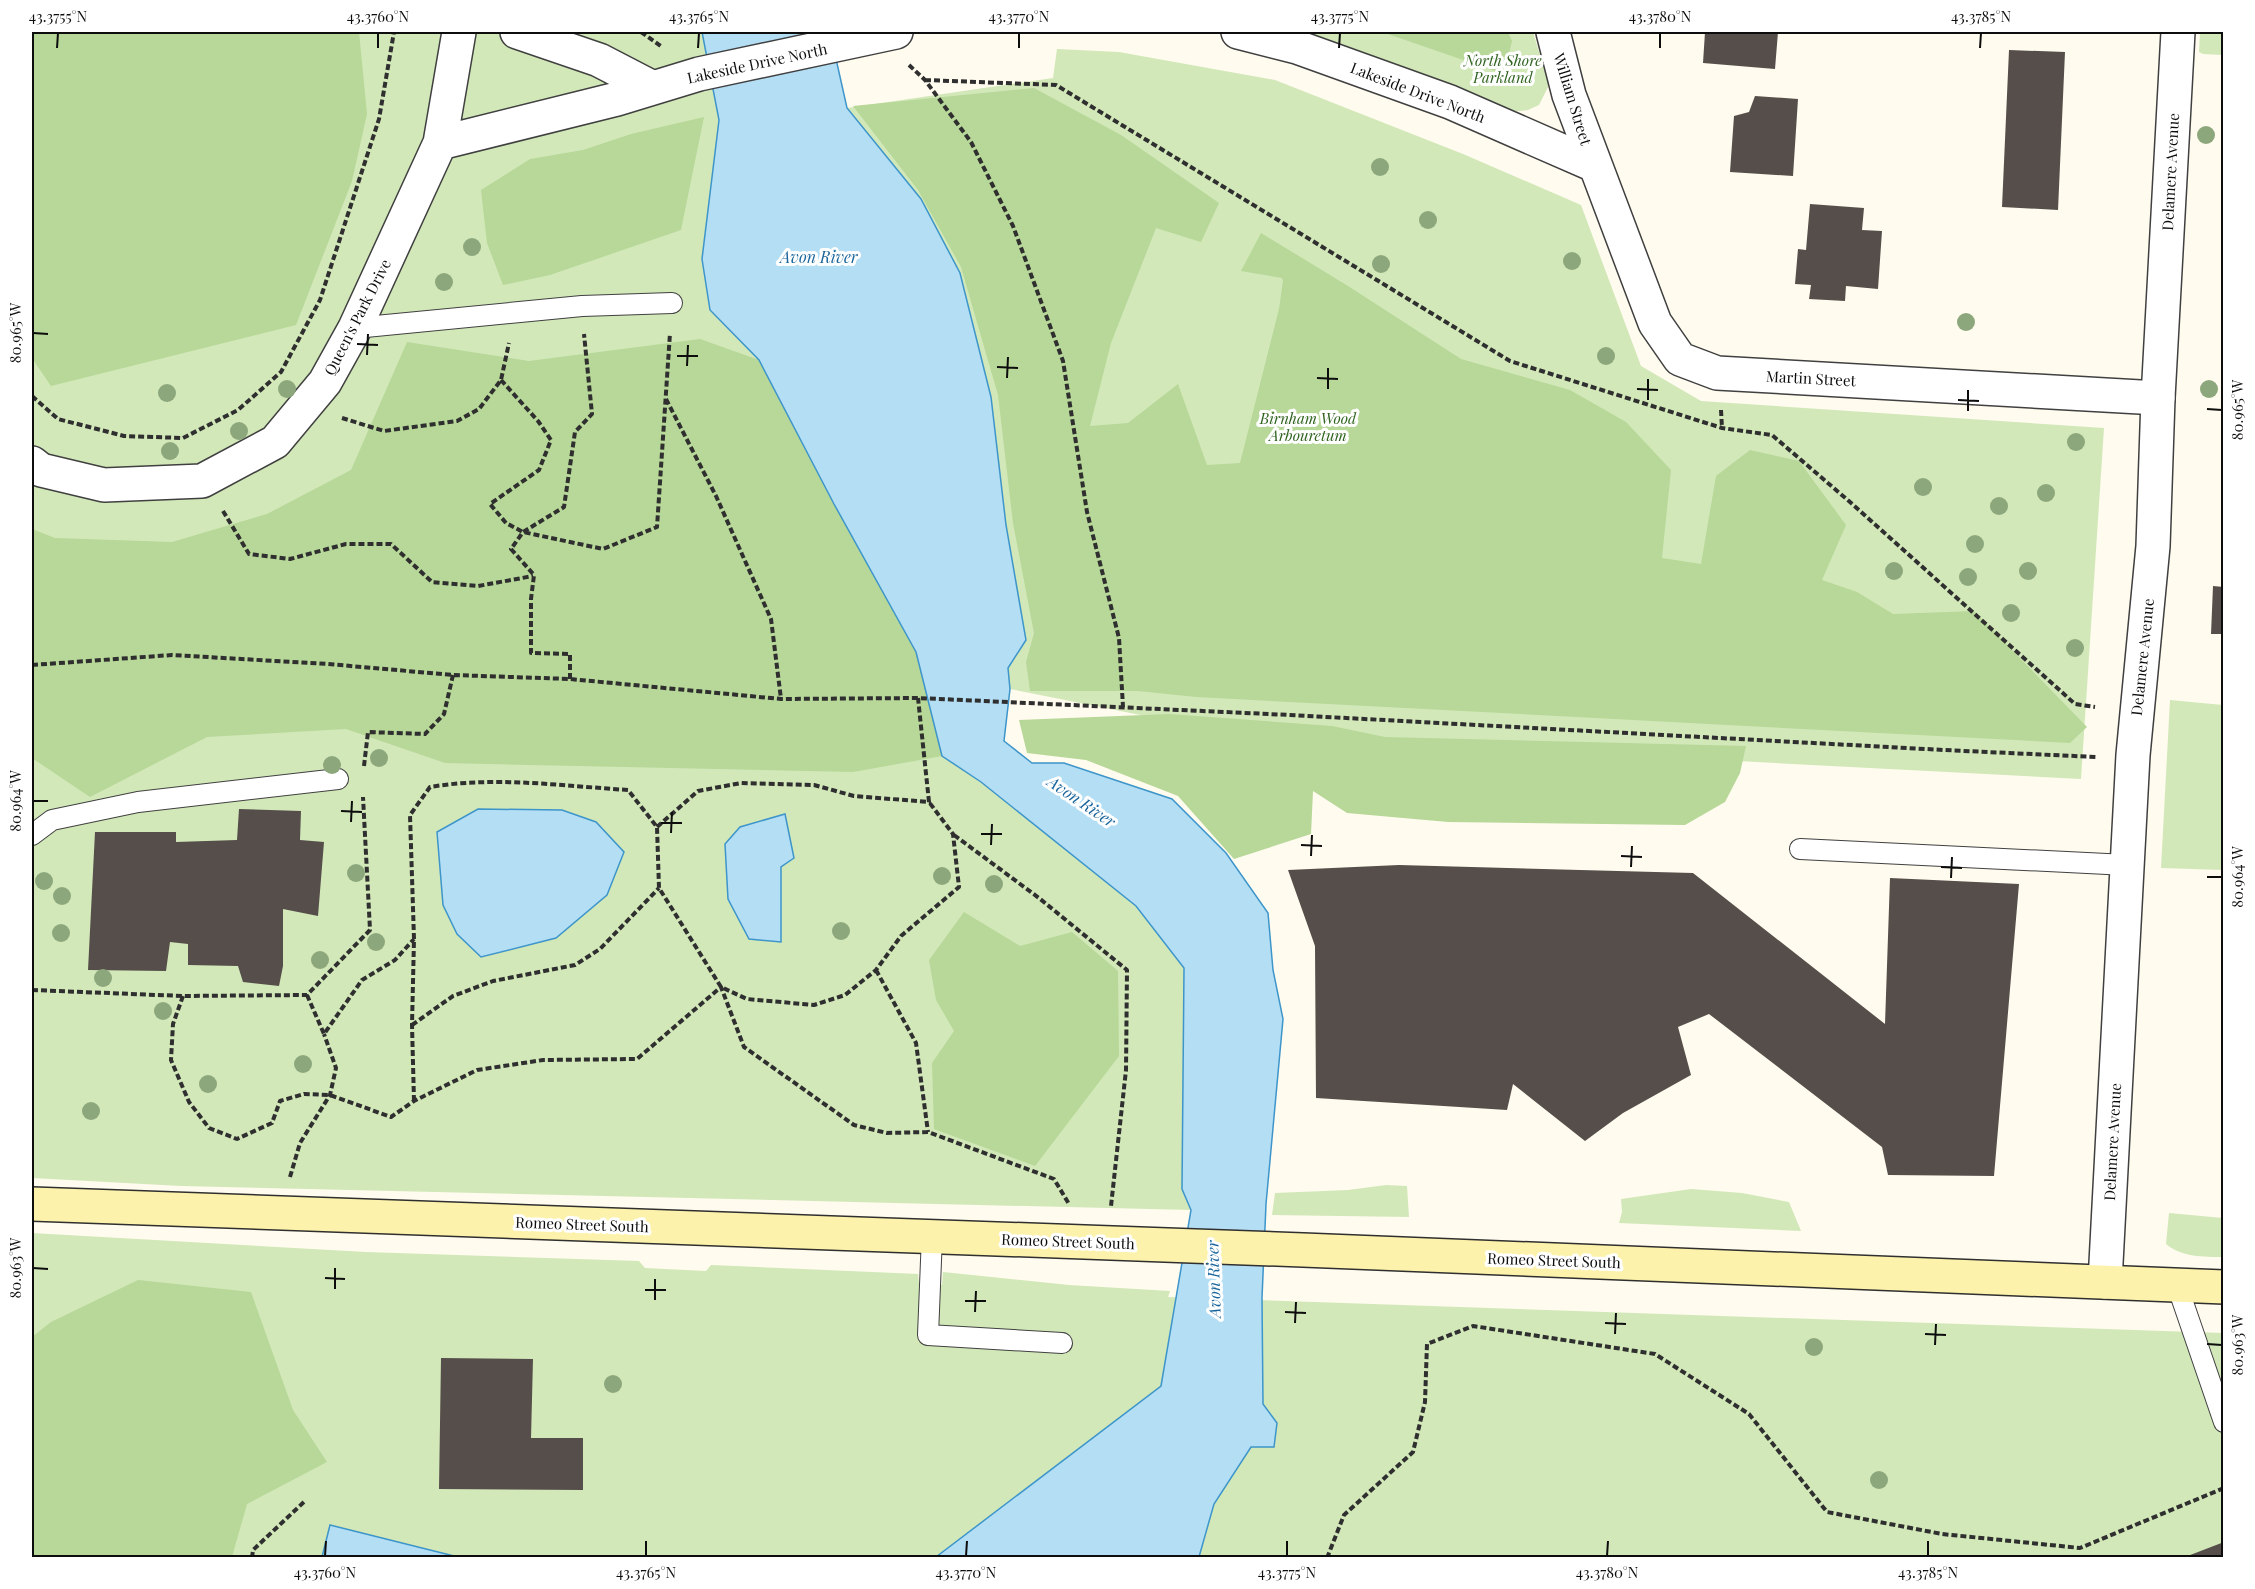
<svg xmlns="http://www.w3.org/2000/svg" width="2255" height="1589" viewBox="0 0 2255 1589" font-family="'Playfair Display',serif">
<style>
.green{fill:#d2e8b9}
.forest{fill:#b7d898}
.water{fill:#b4def4;stroke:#3d95ca;stroke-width:1.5}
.building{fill:#564e4a}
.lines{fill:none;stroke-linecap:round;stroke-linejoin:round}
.service-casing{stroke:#404040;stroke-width:22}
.minor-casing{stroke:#404040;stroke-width:36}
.tertiary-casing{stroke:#404040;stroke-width:36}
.secondary-casing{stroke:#2f2f2f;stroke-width:36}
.path{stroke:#2f2f2f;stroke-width:4;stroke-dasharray:6 3;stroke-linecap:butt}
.service{stroke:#fff;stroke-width:20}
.minor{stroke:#fff;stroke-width:33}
.tertiary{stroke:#fff;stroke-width:33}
.secondary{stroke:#fdf2ab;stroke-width:33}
.tree{fill:#8da77c}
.ticks{fill:none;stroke:#0d0d0d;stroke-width:2}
.labels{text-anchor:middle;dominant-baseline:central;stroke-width:6;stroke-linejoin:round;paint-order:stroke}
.park-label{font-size:15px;font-style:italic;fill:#2f631f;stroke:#fff}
.street-label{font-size:15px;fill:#0d0d0d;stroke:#fff}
.water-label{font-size:16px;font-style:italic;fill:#1a669c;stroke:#fff}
.neatline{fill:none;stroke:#0d0d0d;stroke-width:2}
.ticks-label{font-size:15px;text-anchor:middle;fill:#0d0d0d}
</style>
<rect width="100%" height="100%" fill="#fffbee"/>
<path class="green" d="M32,32H702L719,120L702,259L710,309L759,360L834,504L916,652L942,756L981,782L1136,906L1184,968L1182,1188L1191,1210L181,1186L32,1178Z
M1297,32H1533L1549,85L1539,105L1528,110L1512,112L1478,100L1357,50Z
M2200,32H2223V55L2203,54L2199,52Z
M1057,49L1119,52L1275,80L1463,154L1581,205L1641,366L1701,401L2104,428L2081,779L1241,735L1010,689L1008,668L1026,640L1006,525L991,397L960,273L921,199L847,108L1053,78Z
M2170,700L2223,705V870L2161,868Z
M1386,1185L1407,1186L1409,1217L1272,1215L1275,1193L1348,1190Z
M1691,1189L1742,1193L1789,1202L1801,1231L1619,1223L1622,1212L1621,1199Z
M2169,1213L2223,1218V1257C2204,1257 2181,1257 2166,1244Z
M32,1233L366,1252L639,1261L645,1268L706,1271L711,1265L918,1274L919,1283L942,1285L943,1272L1069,1285L1170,1291L1168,1297L2223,1333V1557H32Z"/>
<path class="forest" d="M32,32H359L367,114L352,181L296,325L51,386L32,358Z
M1382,32H1508L1512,41L1504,74Z
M1034,88L1121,135L1219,203L1201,242L1156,228L1111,343L1090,426L1128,423L1178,384L1207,465L1240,463L1279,309L1283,281L1282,278L1241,271L1261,233L1348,286L1461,359L1570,390L1626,422L1671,470L1662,558L1701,564L1716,476L1750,450L1799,461L1846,525L1822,580L1857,592L1893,614L1974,611L2087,727L2070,743L1196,697L1138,691H1030L1026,662L1034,633L1013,523L998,395L961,267L918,190L853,106Z
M704,117L681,230L550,275L503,285L487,243L481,190L530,159L583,150L631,134Z
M700,339L759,360L834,504L916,652L942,756L853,772L445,763L346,729L207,737L90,797L32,758V529L55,538L172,542L267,514L351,470L407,342L529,361Z
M1169,714L1332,726L1385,737L1746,746L1740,773L1725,802L1685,825L1448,822L1347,813L1313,791L1311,834L1234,859L1178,796L1086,760L1027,753L1019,720Z
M964,912L1020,946L1072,932L1118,971L1119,1056L1035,1166L934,1129L932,1063L954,1031L936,1000L929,960Z
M138,1280L251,1292L293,1410L327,1462L247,1504L232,1557H32V1337L51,1322Z"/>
<path class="water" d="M702,32H830L847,108L921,199L960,273L991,397L1006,525L1026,640L1008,668L1010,689L1004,741L1032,763H1064L1172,799L1226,853L1268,913L1273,970L1283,1019L1266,1204L1262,1298L1263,1404L1277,1423L1274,1447H1251L1214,1504L1199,1557H936L1161,1386L1191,1210L1182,1189L1184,968L1136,906L981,782L942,756L916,652L834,504L759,360L710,310L702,259L719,120Z
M478,809L562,810L596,822L624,852L607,895L556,938L481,957L457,934L443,905L437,832Z
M785,814L794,858L781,867V942L749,939L728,899L725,844L740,827Z
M330,1525L458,1557H322Z"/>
<path class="building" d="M1705,32H1778L1775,69L1703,63Z
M2009,50L2065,52L2058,210L2002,207Z
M1755,96L1798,99L1793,176L1730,172L1734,116L1749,112Z
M1810,204L1864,208L1862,230L1882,231L1878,289L1846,286L1845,301L1809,299L1811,285L1795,284L1798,249L1806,250Z
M2213,586L2224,587V634H2211Z
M239,809L301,811L300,840L324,842L318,916L283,909V966L279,986L243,982L238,966L188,965V944L170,942L166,971L88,970L95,832H176V842L237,840Z
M1399,865L1693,873L1885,1024L1890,878L2019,884L1994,1176L1888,1175L1882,1147L1709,1014L1678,1027L1691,1075L1623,1113L1585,1141L1513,1084L1507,1110L1316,1098L1315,946L1288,870Z
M441,1358L533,1359L531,1438H583V1490L439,1489Z
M2224,1542V1558H2185V1557Z"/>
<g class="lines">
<g class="service-casing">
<path id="service" d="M355,328L582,306L672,303
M32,835L52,820L138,802L338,779
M1800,849L2127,865
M932,1236L928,1335L1062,1343
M2177,1285L2224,1422"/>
</g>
<g class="minor-casing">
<path id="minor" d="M517,32L599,60L653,88
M1238,32L1297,47L1450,102L1594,165
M1553,32L1569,95L1655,323L1680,359L1717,373L2158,398
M440,143L617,99L699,74L896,32
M32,463L41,470L104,485L202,481L275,442L325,382L355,328L440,143L459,32"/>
</g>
<g class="tertiary-casing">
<path id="tertiary" d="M2105,1282L2133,755L2153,546L2158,398L2178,32"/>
</g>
<g class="secondary-casing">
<path id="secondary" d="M32,1204L1303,1250L2224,1287"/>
</g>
<path class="path" d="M641,32L662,47
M909,65L925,80L971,142L1013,226L1063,361L1087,512L1119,638L1123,707
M925,80L1056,85L1510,361L1722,428L1772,435L1850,502L2075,704L2095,707
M501,380L538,421L551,440L539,470L490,504L506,523L523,532L603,549L657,527L670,333
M32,396L58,419L124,436L183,438L238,410L281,372L320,300L379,119L394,32
M666,399L716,496L771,619L781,699
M1721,410L1722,428
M342,418L384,431L457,421L479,409L501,380L509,343
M223,511L249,554L290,559L346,544H391L432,582L478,586L533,576
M32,665L172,655L328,664L453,675L570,679L781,699L918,698L1290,715L1944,750L2096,757
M570,679V654L531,653V599L534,575L511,549L523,532L564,507L575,432L592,414L584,334
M364,766L368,732L425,734L444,714L453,675
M657,827L698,791L741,783L814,785L854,796L929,802L918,698
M954,835L1039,898L1127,970L1126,1070L1111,1206
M876,970L916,1043L928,1132
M32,990L183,996L307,995L370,930L363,797
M307,995L324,1034L362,980L395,960L414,939
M183,996L173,1024L171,1060L189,1102L209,1128L237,1139L272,1123L280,1101L304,1094L330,1095L391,1117L414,1101L477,1070L543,1060L637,1059L721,987L744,1047L854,1125L887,1133L928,1132L979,1151L1054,1179L1069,1204
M412,1025L453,996L493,981L575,965L600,949L659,888
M414,1101L412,1025L414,939L410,815L430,787C495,776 563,786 628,790L657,827L659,888L721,987L747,999L814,1005L845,995L876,970L901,936L959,887L953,834L929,802
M290,1177L300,1143L330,1095L336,1068L324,1034
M252,1558L253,1550L305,1501
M1327,1558L1344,1515L1413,1452L1425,1402L1427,1344L1473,1326L1655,1354L1749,1414L1827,1512L1942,1534L2080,1548L2224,1488"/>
<use href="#service" class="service"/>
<use href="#minor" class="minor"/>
<use href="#tertiary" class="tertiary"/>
<use href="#secondary" class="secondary"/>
</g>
<g class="tree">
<circle cx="2206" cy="135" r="9"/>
<circle cx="1380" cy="167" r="9"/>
<circle cx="1428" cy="220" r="9"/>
<circle cx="472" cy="247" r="9"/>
<circle cx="1572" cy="261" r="9"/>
<circle cx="1381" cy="264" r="9"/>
<circle cx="444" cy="282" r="9"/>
<circle cx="1966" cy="322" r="9"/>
<circle cx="1606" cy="356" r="9"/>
<circle cx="287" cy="389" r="9"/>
<circle cx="2209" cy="389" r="9"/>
<circle cx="167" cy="393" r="9"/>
<circle cx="239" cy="431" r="9"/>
<circle cx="2076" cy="442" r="9"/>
<circle cx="170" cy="451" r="9"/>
<circle cx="1923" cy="487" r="9"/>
<circle cx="2046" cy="493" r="9"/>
<circle cx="1999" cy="506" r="9"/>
<circle cx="1975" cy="544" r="9"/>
<circle cx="1894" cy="571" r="9"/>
<circle cx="2028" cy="571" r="9"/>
<circle cx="1968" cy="577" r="9"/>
<circle cx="2011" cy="613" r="9"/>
<circle cx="2075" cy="648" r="9"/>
<circle cx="379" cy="758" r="9"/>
<circle cx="332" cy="765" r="9"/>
<circle cx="356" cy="873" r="9"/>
<circle cx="942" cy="876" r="9"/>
<circle cx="44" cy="881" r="9"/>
<circle cx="994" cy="884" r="9"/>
<circle cx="62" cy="896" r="9"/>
<circle cx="841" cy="931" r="9"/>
<circle cx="61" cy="933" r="9"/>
<circle cx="376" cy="942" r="9"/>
<circle cx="320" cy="960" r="9"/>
<circle cx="103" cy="978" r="9"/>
<circle cx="163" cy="1011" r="9"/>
<circle cx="303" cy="1064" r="9"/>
<circle cx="208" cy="1084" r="9"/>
<circle cx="91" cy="1111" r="9"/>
<circle cx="1814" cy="1347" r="9"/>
<circle cx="613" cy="1384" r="9"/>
<circle cx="1879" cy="1480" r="9"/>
</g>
<path class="ticks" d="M57,48L58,33M378,48V33M698,48L699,33M1019,48V33M1339,48L1340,33M1660,48V33M1980,48L1981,33M33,333L48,334M357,344L378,345M367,355L368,334M677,356H698M687,366L688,345M997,367L1018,368M1007,378L1008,357M1317,378L1338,379M1328,389V368M1637,389L1658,390M1648,400V379M1958,400L1979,401M2207,409L2222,410M1968,411V390M33,801H48M341,811L362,812M351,822L352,801M661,823H682M671,833L672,812M981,834H1002M991,845L992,824M1301,845L1322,846M1311,856L1312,835M1621,856L1642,857M1631,867L1632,846M1941,867L1962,868M2207,877H2222M1951,878L1952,857M33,1268L48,1269M325,1278L345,1279M335,1289V1268M645,1290H666M655,1300V1279M965,1301H986M975,1312L976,1291M1285,1312L1306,1313M1295,1323L1296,1302M1605,1323L1626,1324M1615,1334L1616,1313M1925,1334L1946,1335M2207,1344L2222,1345M1935,1345L1936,1324M325,1556L326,1541M646,1556V1541M966,1556L967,1541M1287,1556V1541M1607,1556L1608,1541M1928,1556V1541"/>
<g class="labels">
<g class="park-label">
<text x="1503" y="60">North Shore<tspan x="1503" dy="17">Parkland</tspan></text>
<text x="1308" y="418">Birnham Wood<tspan x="1308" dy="17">Arbouretum</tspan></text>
</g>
<g class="street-label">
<text transform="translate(757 63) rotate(-12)">Lakeside Drive North</text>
<text transform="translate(1418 92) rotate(21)">Lakeside Drive North</text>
<text transform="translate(1573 99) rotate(73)">William Street</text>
<text transform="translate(2170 172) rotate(-87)">Delamere Avenue</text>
<text transform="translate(357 317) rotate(-63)">Queen's Park Drive</text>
<text transform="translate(1811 378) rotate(3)">Martin Street</text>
<text transform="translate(2142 657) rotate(-84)">Delamere Avenue</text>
<text transform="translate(2112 1142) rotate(-87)">Delamere Avenue</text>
<text transform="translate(582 1224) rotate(2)">Romeo Street South</text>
<text transform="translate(1068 1241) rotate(2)">Romeo Street South</text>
<text transform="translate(1554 1260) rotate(2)">Romeo Street South</text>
</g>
<g class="water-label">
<text x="819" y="256">Avon River</text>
<text transform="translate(1082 801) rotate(34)">Avon River</text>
<text transform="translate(1213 1279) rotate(-92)">Avon River</text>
</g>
</g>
<rect width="2255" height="1589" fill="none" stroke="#ffffff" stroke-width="66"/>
<rect x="33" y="33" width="2189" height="1523" class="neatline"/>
<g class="ticks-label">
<text x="58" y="22">43.3755°N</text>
<text x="378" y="22">43.3760°N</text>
<text x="699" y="22">43.3765°N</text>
<text x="1019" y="22">43.3770°N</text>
<text x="1340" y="22">43.3775°N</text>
<text x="1660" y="22">43.3780°N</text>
<text x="1981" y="22">43.3785°N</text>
<text transform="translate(16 333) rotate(-90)" y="5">80.965°W</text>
<text transform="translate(2238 410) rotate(-90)" y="5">80.965°W</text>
<text transform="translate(16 801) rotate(-90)" y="5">80.964°W</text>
<text transform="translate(2238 877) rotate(-90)" y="5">80.964°W</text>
<text transform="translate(16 1268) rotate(-90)" y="5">80.963°W</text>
<text transform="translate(2238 1345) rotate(-90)" y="5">80.963°W</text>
<text x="325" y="1578">43.3760°N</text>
<text x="646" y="1578">43.3765°N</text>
<text x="966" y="1578">43.3770°N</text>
<text x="1287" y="1578">43.3775°N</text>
<text x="1607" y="1578">43.3780°N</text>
<text x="1928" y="1578">43.3785°N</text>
</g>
</svg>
